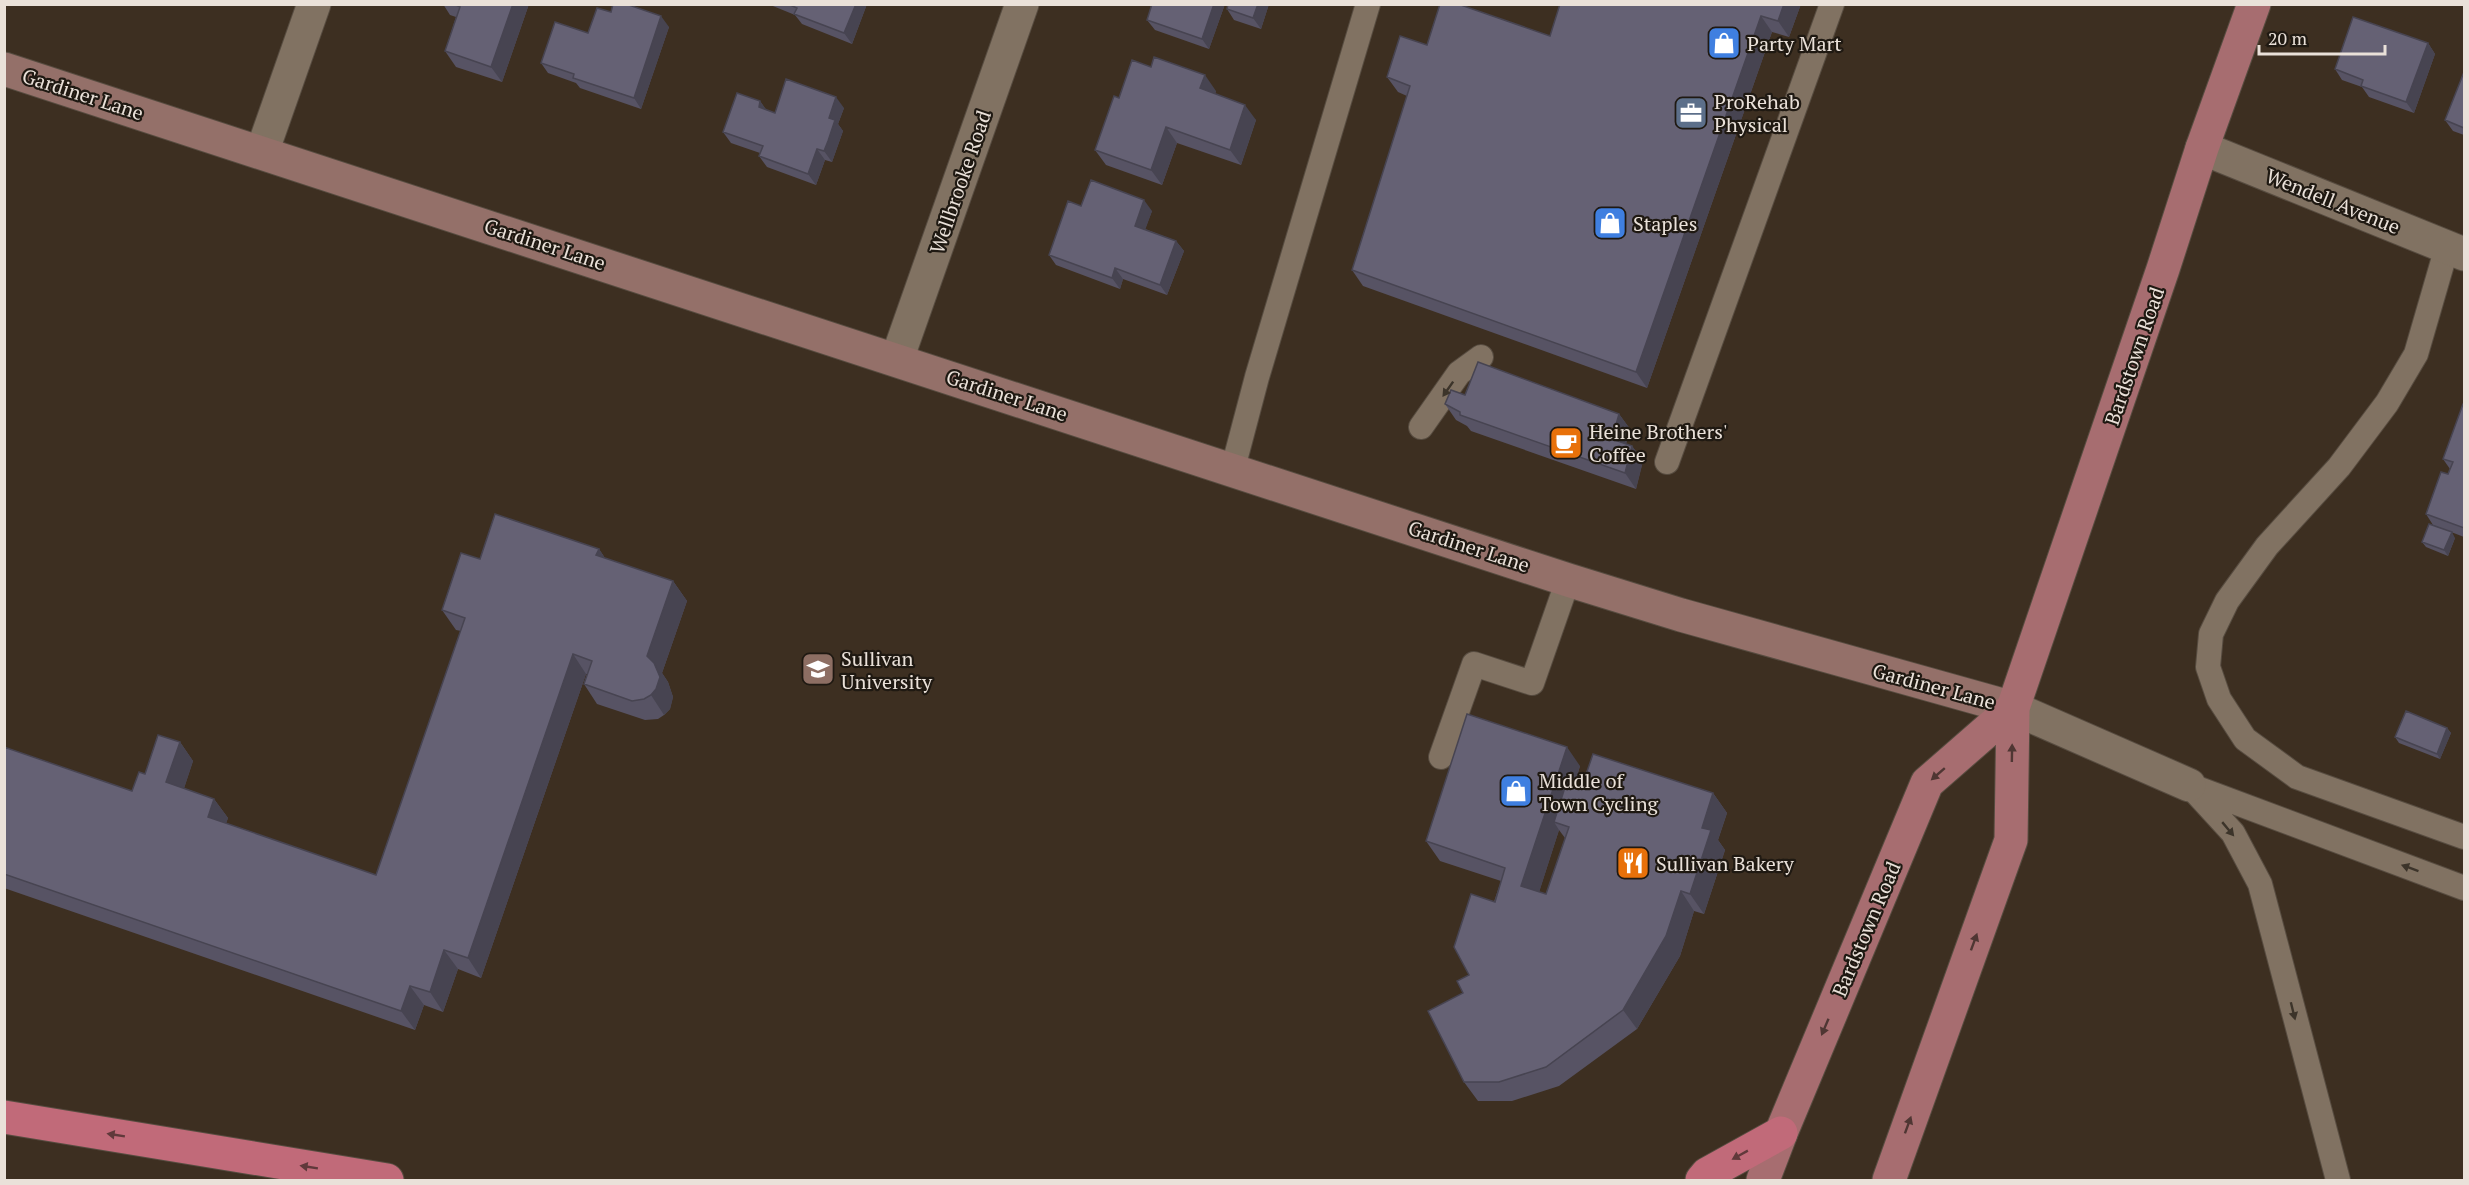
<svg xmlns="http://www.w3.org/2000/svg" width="2469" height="1185" viewBox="0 0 2469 1185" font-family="'PT Serif',serif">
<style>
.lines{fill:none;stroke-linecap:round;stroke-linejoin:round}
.service-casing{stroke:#574c40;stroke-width:26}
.minor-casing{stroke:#574c40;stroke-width:35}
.secondary-casing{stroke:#574c40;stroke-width:35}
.primary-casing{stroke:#574c40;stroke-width:35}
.motorway-casing{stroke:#574c40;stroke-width:35}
.service{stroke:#817262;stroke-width:24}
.minor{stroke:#817262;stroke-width:33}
.secondary{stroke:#947069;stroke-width:33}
.primary{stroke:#a76d70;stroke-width:33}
.motorway{stroke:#c16a79;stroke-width:33}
.wall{fill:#575364;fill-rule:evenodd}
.shaded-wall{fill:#474451}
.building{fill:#656174;stroke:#474451;stroke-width:1.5}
.oneway{fill:#3c342a}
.oneway2{fill:#4f3633}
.oneway3{fill:#60393b}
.labels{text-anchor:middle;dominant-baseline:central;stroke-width:4.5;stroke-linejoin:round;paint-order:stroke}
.poi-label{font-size:20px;fill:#eae1d9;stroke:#1f1912;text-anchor:start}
.street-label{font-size:20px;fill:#eae1d9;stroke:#1f1912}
</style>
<rect width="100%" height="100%" fill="#3d2f21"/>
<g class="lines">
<g class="service-casing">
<path id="service" d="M2447,247L2416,354L2387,403L2339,467L2267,546L2227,601L2211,634L2208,667L2219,699L2245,739L2297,777L2464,837
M1421,427L1459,373L1481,357
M1667,462L1832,4
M1233,468L1257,377L1368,4
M1441,757L1474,664L1532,683L1568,580
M2189,785L2233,833L2260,884L2338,1180
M2194,787L2464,888"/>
</g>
<g class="minor-casing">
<path id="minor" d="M2202,148L2464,254
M262,152L314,4
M897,359L1022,4
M2013,708L2189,785"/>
</g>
<g class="secondary-casing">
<path id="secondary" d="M4,69L1568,580L1681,615L2013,708"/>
</g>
<g class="primary-casing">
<path id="primary" d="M1763,1180L1781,1133L1927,783L2013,708
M1889,1180L2011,840L2013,708L2163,269L2202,148L2254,4"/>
</g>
<g class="motorway-casing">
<path id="motorway" d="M4,1117L387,1180
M1702,1180L1707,1174L1781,1133"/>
</g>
<use href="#service" class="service"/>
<use href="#minor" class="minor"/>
<use href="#secondary" class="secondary"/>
<use href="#primary" class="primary"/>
<use href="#motorway" class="motorway"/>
</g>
<path class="wall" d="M443,4H529L502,82L456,67L445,51L456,17L450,15Z
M768,4H867L852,44L802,24L795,15Z
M1225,4L1209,49L1155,30L1147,20Z
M1228,4H1269L1261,29L1234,20L1227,9Z
M1555,4H1801L1789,37L1772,32L1647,388L1363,286L1352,270L1407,96L1398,92L1387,77L1427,45L1550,36L1560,6Z
M611,12L669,27L641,109L580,88L576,83L548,73L541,63L588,33Z
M2428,43L2435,54L2414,113L2369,97L2362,87L2342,80L2335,69Z
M2464,72V135L2453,131L2445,120Z
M1216,91L1215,94L1256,120L1241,165L1177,143L1162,185L1106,165L1095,150L1119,98Z
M760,101L766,110L775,113L844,108L838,124L843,131L832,162L825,160L816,185L767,167L759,156L760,153L731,143L723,132Z
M1081,206L1152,211L1145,229L1176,241L1184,251L1167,295L1123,279L1120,289L1056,265L1049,255Z
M1465,395L1619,414L1630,429L1626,444L1632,446L1643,461L1636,489L1471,431L1467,426L1456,420L1445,404Z
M2464,404V537L2433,525L2426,514L2448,474L2450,469L2443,459Z
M2455,538L2448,556L2426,547L2422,542Z
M599,549L605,558L673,581L687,601L662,673L668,682L673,697L670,709L664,715L658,719L645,720L597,704L584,684L587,674H586L481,978L458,969L443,1012L424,1005L415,1030L4,888V747L132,791L145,774L180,742L193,761L184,788L214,799L228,818L226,823L376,875L461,631L456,630L442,610L480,559Z
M2447,728L2451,733L2440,759L2399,743L2395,737Z
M1580,766L1574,787L1581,789L1713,793L1727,813L1718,840L1725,850L1704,914L1694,911L1680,956L1637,1029L1559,1086L1512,1101H1478L1464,1082L1463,993L1501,881L1440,861L1426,841ZM1559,830L1565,838L1546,894L1539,892Z"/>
<path class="shaded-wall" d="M513,4H529L502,82L491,67Z
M856,4H867L852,44L844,33Z
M1214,4H1225L1209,49L1202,39Z
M1258,4H1269L1261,29L1253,18Z
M1784,4H1801L1789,37L1778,21Z
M661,16L669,27L641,109L634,98Z
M1761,16L1772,32L1647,388L1636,372Z
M2428,43L2435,54L2414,113L2406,102Z
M1205,75L1216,91L1211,104L1200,88Z
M836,97L844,108L838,124L843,131L832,162L824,151L829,118Z
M760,101L768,112L759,107Z
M1245,105L1256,120L1241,165L1230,150Z
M1166,127L1177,143L1162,185L1151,170Z
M817,149L825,160L816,185L808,174Z
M1144,200L1152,211L1143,236L1135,226Z
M1176,241L1184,251L1167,295L1160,285Z
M1115,268L1123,279L1120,289L1112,278Z
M1619,414L1630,429L1623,455L1612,439Z
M1632,446L1643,461L1636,489L1625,473Z
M2452,532L2455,538L2448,556L2444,550Z
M599,549L612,569L596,555Z
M673,581L687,601L662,673L668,682L673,697L670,709L664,715L651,695L647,656Z
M573,654L586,674L481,978L468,958Z
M2447,728L2451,733L2440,759L2437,754Z
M180,742L193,761L180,801L166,782Z
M1567,747L1580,766L1561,824L1554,822L1559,830L1535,905L1521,886Z
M1713,793L1727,813L1718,840L1725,850L1704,914L1690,894L1702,828Z
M214,799L228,818L222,836L208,817Z
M1681,891L1694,911L1680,956L1637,1029L1623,1010Z
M444,950L458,969L443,1012L430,992Z
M410,986L424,1005L415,1030L401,1011Z"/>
<path class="building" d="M454,4H513L491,67L445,51L460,7Z
M613,4H626L661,16L634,98L573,78L574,74L541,63L555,22L588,33L597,8L611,12Z
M788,4H856L844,33L794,14L797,8Z
M1152,4H1214L1202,39L1147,20Z
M1228,4H1258L1253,18L1227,9Z
M1440,4H1458L1550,36L1560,4H1784L1778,21L1761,16L1636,372L1352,270L1410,86L1387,77L1400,36L1427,45Z
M2353,17L2428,43L2406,102L2361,86L2363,80L2335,69Z
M1154,57L1205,75L1200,88L1245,105L1230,150L1166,127L1151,170L1095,150L1114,96L1119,98L1132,60L1151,67Z
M2464,72V128L2445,120Z
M786,79L836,97L829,118L835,120L828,141L824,151L817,149L808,174L759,156L763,146L723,132L737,93L760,101L759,107L775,113Z
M1091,180L1144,200L1135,226L1176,241L1160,285L1115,268L1112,278L1049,255L1068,201L1081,206Z
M1478,362L1619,414L1612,439L1632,446L1625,473L1460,415V412L1445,404L1451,390L1465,395Z
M2463,404H2464V528L2426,514L2441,472L2448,474L2453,462L2443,459Z
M495,514L599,549L596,555L673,581L647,656L654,663L660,677L656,689L651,695L644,699L632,701L584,684L592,661L573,654L468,958L444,950L430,992L410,986L401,1011L4,874V747L132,791L139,772L145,774L158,735L180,742L166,782L214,799L208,817L376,875L465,618L442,610L461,553L480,559Z
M2429,524L2452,532L2444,550L2422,542Z
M2406,711L2447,728L2437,754L2395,737Z
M1467,714L1567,747L1521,886L1546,894L1569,827L1554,822L1566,784L1581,789L1593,754L1713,793L1702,828L1711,830L1690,894L1681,891L1666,936L1623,1010L1546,1067L1499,1082H1464L1428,1011L1463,993L1457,981L1469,975L1454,947L1471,894L1495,902L1505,868L1426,841Z"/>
<defs><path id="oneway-solid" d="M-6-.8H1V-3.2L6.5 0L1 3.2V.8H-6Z" transform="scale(1.5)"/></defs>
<g class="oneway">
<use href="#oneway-solid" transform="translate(1448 389) rotate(125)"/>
<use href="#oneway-solid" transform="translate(2228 829) rotate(50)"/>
<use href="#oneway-solid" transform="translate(2410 868) rotate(-160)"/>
<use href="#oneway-solid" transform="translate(2293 1011) rotate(76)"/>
</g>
<g class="oneway2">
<use href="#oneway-solid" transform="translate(2012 753) rotate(-89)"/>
<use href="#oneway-solid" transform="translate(1938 774) rotate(139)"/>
<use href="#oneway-solid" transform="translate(1974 942) rotate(-70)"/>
<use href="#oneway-solid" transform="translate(1825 1027) rotate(113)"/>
<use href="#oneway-solid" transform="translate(1908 1125) rotate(-70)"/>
</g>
<g class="oneway3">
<use href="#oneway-solid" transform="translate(116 1135) rotate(-171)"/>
<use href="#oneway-solid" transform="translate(1740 1155) rotate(151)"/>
<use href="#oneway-solid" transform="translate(309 1167) rotate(-171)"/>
</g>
<defs>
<g id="shop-square" transform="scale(1.725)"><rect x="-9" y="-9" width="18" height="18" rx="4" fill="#3f7fe0" stroke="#1f1912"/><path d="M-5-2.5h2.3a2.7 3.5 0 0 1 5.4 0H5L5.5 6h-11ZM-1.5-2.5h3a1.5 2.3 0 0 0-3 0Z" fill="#fff"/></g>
<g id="office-square" transform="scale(1.725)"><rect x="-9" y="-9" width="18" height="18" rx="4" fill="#5c6f8a" stroke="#1f1912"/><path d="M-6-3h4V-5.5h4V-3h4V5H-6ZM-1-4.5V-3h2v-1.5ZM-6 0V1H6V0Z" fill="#fff"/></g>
<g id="cafe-square" transform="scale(1.725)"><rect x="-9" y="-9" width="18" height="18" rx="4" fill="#e8710a" stroke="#1f1912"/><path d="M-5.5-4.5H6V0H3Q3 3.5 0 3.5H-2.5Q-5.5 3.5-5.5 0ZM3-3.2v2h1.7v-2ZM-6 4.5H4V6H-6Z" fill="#fff"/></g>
<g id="university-square" transform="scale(1.725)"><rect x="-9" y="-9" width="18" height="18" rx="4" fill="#8d6e63" stroke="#1f1912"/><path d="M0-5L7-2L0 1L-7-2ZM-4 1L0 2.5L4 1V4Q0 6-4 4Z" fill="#fff"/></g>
<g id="restaurant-square" transform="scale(1.725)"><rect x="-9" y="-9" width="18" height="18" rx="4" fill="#e8710a" stroke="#1f1912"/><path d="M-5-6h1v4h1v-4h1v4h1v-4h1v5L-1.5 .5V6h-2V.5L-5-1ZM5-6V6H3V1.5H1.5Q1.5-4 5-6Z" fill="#fff"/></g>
</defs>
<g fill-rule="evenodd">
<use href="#shop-square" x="1724" y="43"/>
<use href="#office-square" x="1691" y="113"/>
<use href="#shop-square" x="1610" y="223"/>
<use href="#cafe-square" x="1566" y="443"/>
<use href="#university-square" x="818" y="669"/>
<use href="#shop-square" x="1516" y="791"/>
<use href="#restaurant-square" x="1633" y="863"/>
</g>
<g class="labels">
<g class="poi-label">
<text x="1747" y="43">Party Mart</text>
<text x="1714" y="101">ProRehab<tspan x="1714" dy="23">Physical</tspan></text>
<text x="1633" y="223">Staples</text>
<text x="1589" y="431">Heine Brothers'<tspan x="1589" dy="23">Coffee</tspan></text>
<text x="841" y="658">Sullivan<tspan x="841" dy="23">University</tspan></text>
<text x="1539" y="780">Middle of<tspan x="1539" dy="23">Town Cycling</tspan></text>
<text x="1656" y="863">Sullivan Bakery</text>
</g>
<g class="street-label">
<text transform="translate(83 94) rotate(18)">Gardiner Lane</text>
<text transform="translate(960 182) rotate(-71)">Wellbrooke Road</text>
<text transform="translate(2333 201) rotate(22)">Wendell Avenue</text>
<text transform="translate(545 244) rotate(18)">Gardiner Lane</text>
<text transform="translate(2134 356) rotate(-71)">Bardstown Road</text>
<text transform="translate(1007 395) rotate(18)">Gardiner Lane</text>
<text transform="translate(1469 546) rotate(18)">Gardiner Lane</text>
<text transform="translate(1934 686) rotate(15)">Gardiner Lane</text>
<text transform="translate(1866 929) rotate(-67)">Bardstown Road</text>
</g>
</g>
<rect width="2469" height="1185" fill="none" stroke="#eae1d9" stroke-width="12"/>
<path d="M2259 45v9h126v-9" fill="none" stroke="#eae1d9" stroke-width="3"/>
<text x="2268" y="45" font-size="18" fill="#eae1d9" stroke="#1f1912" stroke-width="4.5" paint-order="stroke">20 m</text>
</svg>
